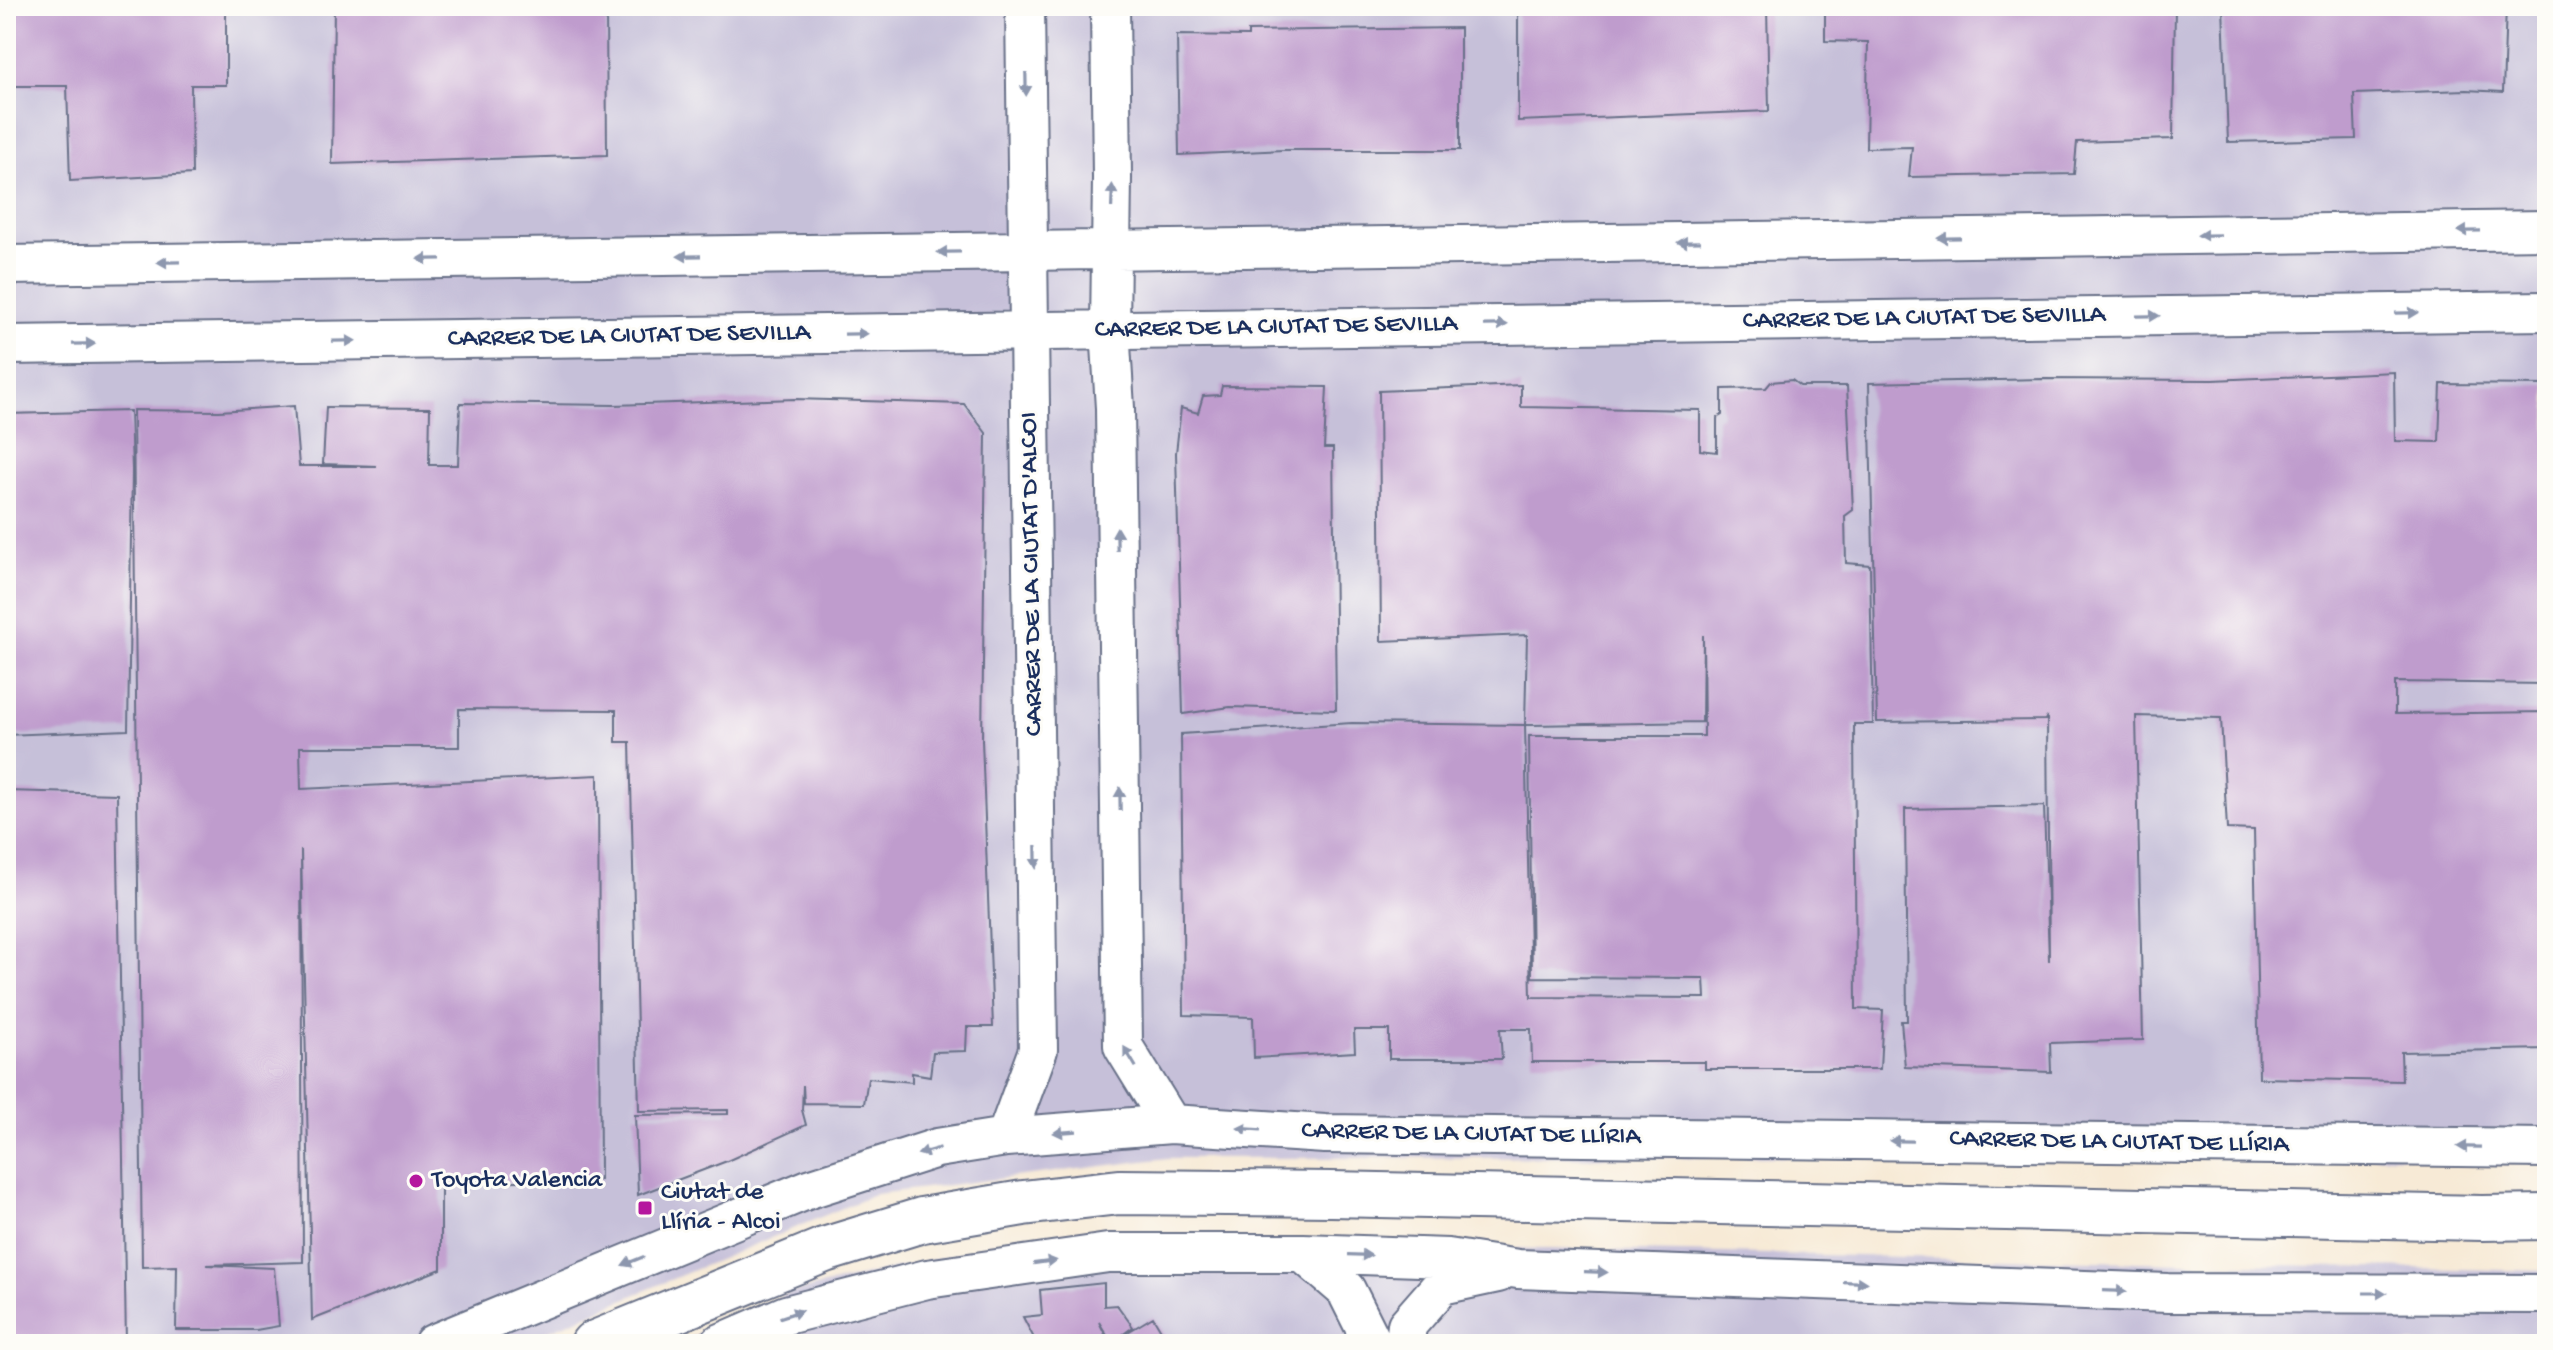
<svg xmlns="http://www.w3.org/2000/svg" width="2553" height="1350" viewBox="0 0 2553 1350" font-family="'Gochi Hand',sans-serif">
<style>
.industrial{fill:#c6c0d9}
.building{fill:#bf9ccd}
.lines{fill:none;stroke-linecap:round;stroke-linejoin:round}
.minor-casing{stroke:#687088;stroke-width:42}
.tertiary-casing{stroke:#687088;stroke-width:48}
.minor{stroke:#fff;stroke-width:38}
.tertiary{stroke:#fff;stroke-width:44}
.oneway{fill:#8d97ae}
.poi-dot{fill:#b5179e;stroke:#fdfcf7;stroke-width:3}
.labels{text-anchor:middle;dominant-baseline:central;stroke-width:6;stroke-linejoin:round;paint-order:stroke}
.street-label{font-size:26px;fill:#1b2f5e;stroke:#fdfcf7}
.poi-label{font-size:26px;fill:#1b2f5e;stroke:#fdfcf7;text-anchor:start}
</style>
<rect width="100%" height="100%" fill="#fdfcf7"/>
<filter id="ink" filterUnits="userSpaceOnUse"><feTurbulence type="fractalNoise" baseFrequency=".0125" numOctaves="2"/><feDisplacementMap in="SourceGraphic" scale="16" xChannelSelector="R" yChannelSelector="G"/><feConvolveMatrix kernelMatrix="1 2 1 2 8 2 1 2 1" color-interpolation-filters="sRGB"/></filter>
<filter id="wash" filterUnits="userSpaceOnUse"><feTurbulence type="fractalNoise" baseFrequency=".006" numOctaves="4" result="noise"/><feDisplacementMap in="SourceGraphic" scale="32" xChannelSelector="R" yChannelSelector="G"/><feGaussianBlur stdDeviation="1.8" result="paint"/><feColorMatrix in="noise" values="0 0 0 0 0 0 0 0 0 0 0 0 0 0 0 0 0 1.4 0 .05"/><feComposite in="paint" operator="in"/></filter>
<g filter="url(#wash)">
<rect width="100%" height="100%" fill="#f7ead6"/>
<path class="industrial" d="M6,6H2547V1156L1168,1158L876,1194L517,1344H6Z
M1134,1240L2547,1271V1344H675L790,1293L956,1254Z"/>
<g id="blocks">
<path class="building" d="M6,6H226V85H191L192,174L70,181L67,86H6Z
M334,6H606L607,155L332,164Z
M1227,6H1459V10L1226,12Z
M1518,6H1767L1769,111L1518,121Z
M1825,6H2175L2173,139L2077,142L2074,174L1909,177L1912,147L1866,148L1868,42L1825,41Z
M2223,6H2506L2503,92L2466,90L2354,94L2356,139L2228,142Z
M1460,28V150H1284L1179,155L1177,35L1248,36V31Z
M2394,372L2395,441L2439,442L2441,384L2547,385V684L2395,682V714L2547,712V1049L2401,1052L2402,1081L2259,1078L2254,830L2227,829L2221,718L2136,716L2143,1040L2050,1043L2051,1072L1905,1067L1901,1021H1907L1905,809L2044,806L2049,961L2047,716L2045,720L1877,722L1869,383L2042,379L2213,380Z
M1792,380L1800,386H1847L1853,510L1845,516L1846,563L1870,565L1873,724H1854L1856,1009L1883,1010L1880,1069H1705V1062H1532L1531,1029H1500L1502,1059H1389V1030H1354L1355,1052L1254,1058L1253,1017L1184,1015L1181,734L1352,723L1525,725L1531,997L1705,998L1704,978L1532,977L1529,736H1704L1703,635L1702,722L1531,725H1525L1527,635L1381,641L1379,391L1521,385V407L1700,410V450L1717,452V418L1722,415V389L1766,388L1771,382Z
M1222,386L1327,387L1324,448H1333L1336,710L1230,707L1183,714L1176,453L1181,408L1198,413L1203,396L1220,395Z
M795,399L964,404L986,433L982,740L993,1027H967L966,1051L933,1052L930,1076L912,1073V1082L868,1078L864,1104L804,1103L803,1085L802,1110L806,1125L727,1161L638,1195L635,1115L728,1114V1110L639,1111L630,742H616V710L459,709V747H300L301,789L598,775L600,1180L441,1182V1269L312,1320L301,850L303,1262L206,1265L274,1268L279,1326L256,1330H176L177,1266L142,1267L133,410L219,411L294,406L299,466H377L323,464L326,407L430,408L429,465H458L460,403L614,405Z
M130,411L132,470L128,730L6,735V414Z
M6,791L117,794L126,1344H6Z
M1104,1283V1306L1117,1305L1133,1327L1118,1338L1153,1317L1169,1344H1112L1099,1322L1107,1338L1093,1344H1037L1023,1317L1042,1315L1040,1290Z"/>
</g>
</g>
<g filter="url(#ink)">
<use href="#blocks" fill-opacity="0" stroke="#687088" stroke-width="2"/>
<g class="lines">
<g class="minor-casing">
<path id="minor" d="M1110,6L1112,178L1110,329L1115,408L1123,1046L1171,1124
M6,265L2547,230
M6,345L2547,311
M1006,1137L1038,1050L1025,6
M1303,1253L1346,1290L1373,1344
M433,1344L809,1189L937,1148L1006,1137L1171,1124L1325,1134L2547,1148
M719,1344L786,1315L927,1279L1108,1253H1303L1448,1258L1518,1269L2168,1293L2547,1294
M1405,1344L1407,1325L1442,1285L1498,1273"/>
</g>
<g class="tertiary-casing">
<path id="tertiary" d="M593,1344L824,1250L922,1220L1023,1203L1119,1192L1331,1194L2482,1218L2547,1217"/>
</g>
<use href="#minor" class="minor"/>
<use href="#tertiary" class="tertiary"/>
</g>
<defs><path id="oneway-solid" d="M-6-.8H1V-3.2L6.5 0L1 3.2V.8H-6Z" transform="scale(2)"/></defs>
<g class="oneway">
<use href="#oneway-solid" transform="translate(1026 84) rotate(89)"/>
<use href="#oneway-solid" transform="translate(1112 196) rotate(-88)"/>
<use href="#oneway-solid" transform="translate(2469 231) rotate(179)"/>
<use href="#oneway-solid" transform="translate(2209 235) rotate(179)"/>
<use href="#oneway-solid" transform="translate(1949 238) rotate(179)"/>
<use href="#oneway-solid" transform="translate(1689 242) rotate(179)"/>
<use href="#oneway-solid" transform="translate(949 252) rotate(179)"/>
<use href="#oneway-solid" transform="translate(689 256) rotate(179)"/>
<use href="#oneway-solid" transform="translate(429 259) rotate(179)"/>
<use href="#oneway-solid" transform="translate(169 262) rotate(179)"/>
<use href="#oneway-solid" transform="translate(2407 313) rotate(-1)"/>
<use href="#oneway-solid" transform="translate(2148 316) rotate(-1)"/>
<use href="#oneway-solid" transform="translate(1496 325) rotate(-1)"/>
<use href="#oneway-solid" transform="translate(856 334) rotate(-1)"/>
<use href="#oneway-solid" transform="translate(344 341) rotate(-1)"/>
<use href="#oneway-solid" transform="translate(84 344) rotate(-1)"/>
<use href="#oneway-solid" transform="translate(1117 539) rotate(-91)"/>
<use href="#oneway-solid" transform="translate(1120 799) rotate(-91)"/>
<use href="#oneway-solid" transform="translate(1036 857) rotate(89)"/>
<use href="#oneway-solid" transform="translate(1130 1057) rotate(-121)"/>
<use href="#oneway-solid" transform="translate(1249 1129) rotate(-176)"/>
<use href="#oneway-solid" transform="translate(1065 1132) rotate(176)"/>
<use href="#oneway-solid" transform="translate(1901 1141) rotate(-179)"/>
<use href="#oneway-solid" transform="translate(2469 1147) rotate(-179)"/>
<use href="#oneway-solid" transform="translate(929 1151) rotate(164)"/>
<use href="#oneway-solid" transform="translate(1360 1255) rotate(2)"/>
<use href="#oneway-solid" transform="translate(633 1261) rotate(158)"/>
<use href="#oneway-solid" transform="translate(1045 1262) rotate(-8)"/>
<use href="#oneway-solid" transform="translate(1596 1272) rotate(2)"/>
<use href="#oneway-solid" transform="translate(1855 1282) rotate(2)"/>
<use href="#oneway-solid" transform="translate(2115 1291) rotate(2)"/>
<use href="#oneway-solid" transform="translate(2375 1293)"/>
<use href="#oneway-solid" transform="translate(791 1314) rotate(-18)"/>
</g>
</g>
<g class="poi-dot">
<circle cx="416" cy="1181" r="8"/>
<rect x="637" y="1200" width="16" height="16" rx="4"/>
</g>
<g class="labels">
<g class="street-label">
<text transform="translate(1924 319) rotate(-1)">CARRER DE LA CIUTAT DE SEVILLA</text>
<text transform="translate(1276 328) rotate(-1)">CARRER DE LA CIUTAT DE SEVILLA</text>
<text transform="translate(629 337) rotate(-1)">CARRER DE LA CIUTAT DE SEVILLA</text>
<text transform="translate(1033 574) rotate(-91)">CARRER DE LA CIUTAT D'ALCOI</text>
<text transform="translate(1471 1135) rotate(1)">CARRER DE LA CIUTAT DE LLÍRIA</text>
<text transform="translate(2119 1143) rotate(1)">CARRER DE LA CIUTAT DE LLÍRIA</text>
</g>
<g class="poi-label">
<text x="432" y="1181">Toyota Valencia</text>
<text x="661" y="1193">Ciutat de<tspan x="661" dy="30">Llíria - Alcoi</tspan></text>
</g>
</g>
<rect width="2553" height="1350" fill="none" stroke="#fdfcf7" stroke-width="32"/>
</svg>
